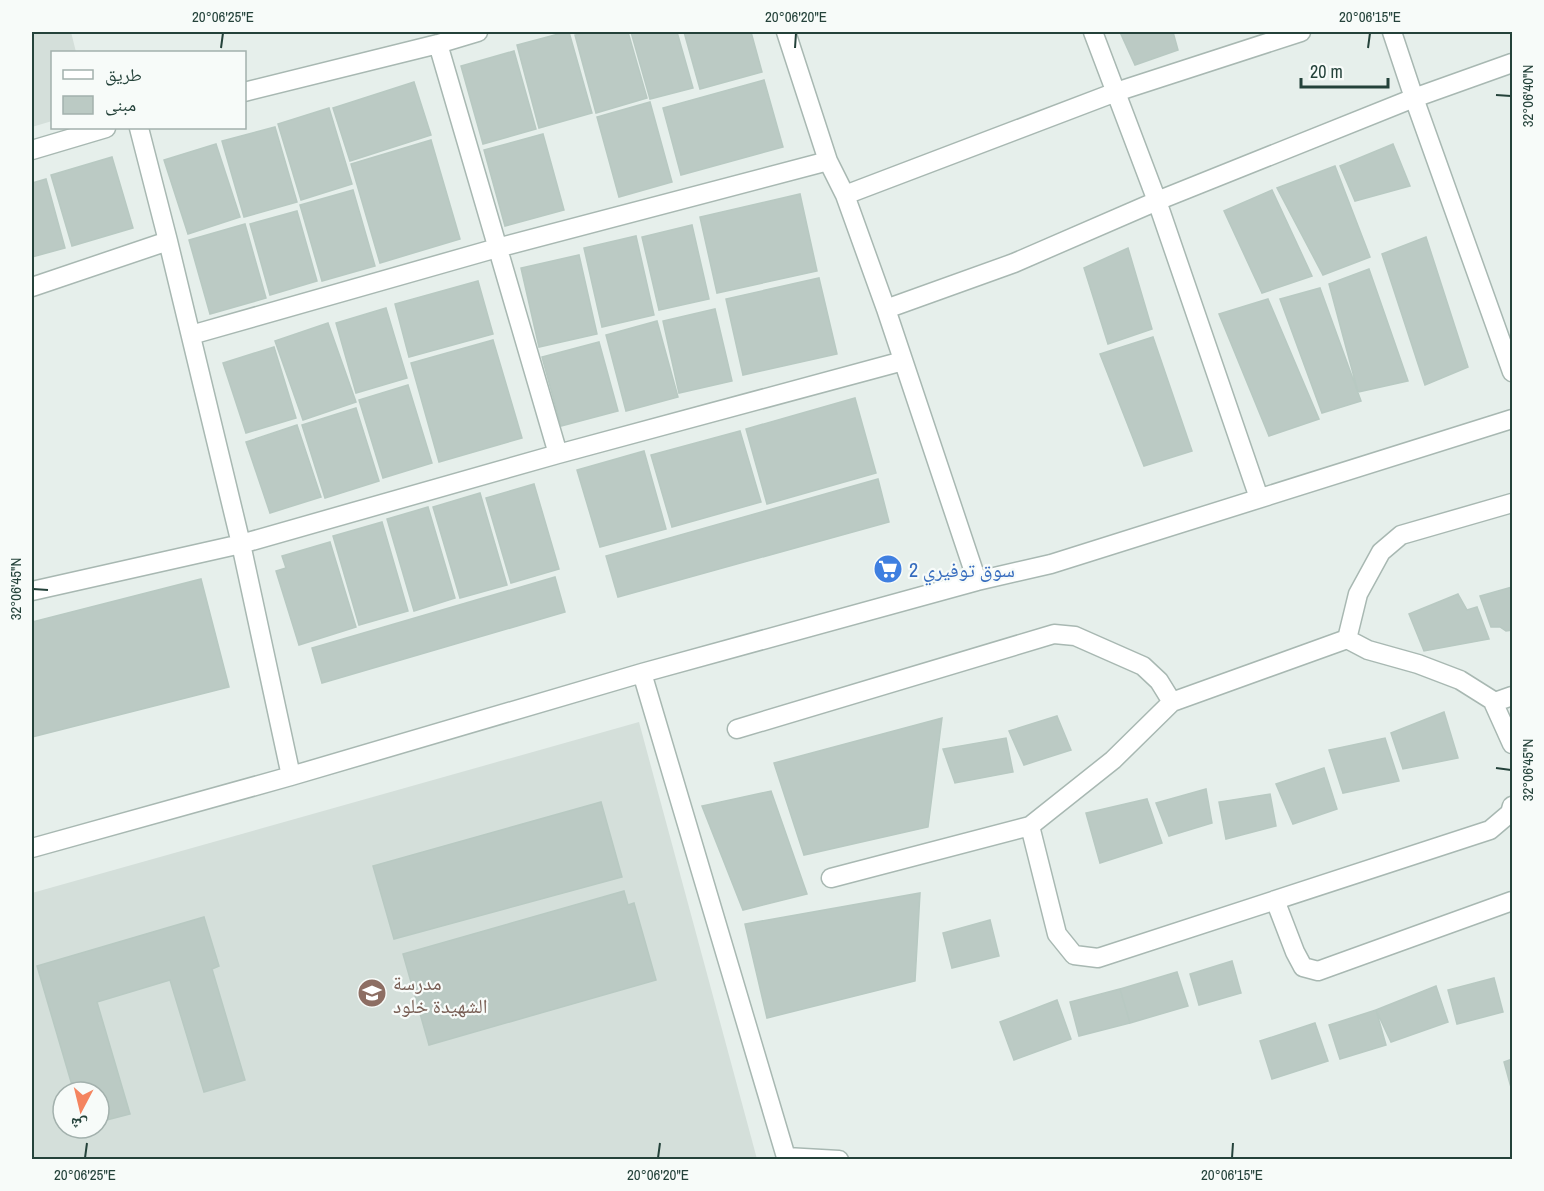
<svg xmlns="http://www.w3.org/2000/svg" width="1544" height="1191" viewBox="0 0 1544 1191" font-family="'Archivo Narrow','Noto Naskh Arabic',sans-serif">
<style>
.built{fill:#d4dfda;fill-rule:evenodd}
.building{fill:#bbcac4;stroke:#b8c9c2;stroke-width:1.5}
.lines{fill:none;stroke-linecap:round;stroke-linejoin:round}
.minor-casing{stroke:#a8b8b2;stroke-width:21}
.minor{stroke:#fff;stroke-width:18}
.ticks{fill:none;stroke:#24423a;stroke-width:2}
.labels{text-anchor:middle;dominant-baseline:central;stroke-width:4.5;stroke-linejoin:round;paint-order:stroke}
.shop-label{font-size:20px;fill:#366cbe;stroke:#f7fbf9;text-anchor:start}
.education-label{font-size:20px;fill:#785e54;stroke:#f7fbf9;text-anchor:start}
.neatline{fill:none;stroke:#24423a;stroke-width:2}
.ticks-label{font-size:15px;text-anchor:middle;fill:#24423a}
</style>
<rect width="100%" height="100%" fill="#e6efeb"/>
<path class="built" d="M32,32H71L76,52H52V121L32,127Z
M639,722L757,1159L32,1160V893ZM63,1092H99V1128H63Z"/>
<path class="building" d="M566,32H569L592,113L539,128L517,45Z
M589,32H628L647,98L596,113L575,35Z
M631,32H677L693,88L650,99Z
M684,32H751L762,72L700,89Z
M1120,32H1173L1178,50L1135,65Z
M514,51L536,129L483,144L461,66Z
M764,80L783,147L681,175L663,108Z
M414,82L431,135L350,161L333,108Z
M650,102L672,182L619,197L597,117Z
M329,108L352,184L301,200L278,124Z
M275,127L297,202L244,217L222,141Z
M543,134L564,210L505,226L484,150Z
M431,140L460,239L380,263L351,164Z
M216,144L240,217L188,234L164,160Z
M1393,144L1410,186L1355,201L1340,166Z
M112,157L133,228L72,246L51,175Z
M1335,166L1370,257L1323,275L1277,188Z
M46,179L65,248L32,257V183Z
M353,190L375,266L322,281L300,205Z
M1272,190L1312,276L1262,293L1224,211Z
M800,194L817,271L717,293L700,217Z
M297,211L317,281L270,295L250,224Z
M245,224L266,298L210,314L189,240Z
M692,225L709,299L659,310L642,237Z
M636,236L654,315L602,327L584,248Z
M1426,237L1468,367L1425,385L1382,254Z
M1128,248L1152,329L1108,344L1084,268Z
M579,255L597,334L539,347L521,268Z
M1369,269L1408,381L1358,392L1329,284Z
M819,278L837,354L743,375L726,299Z
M478,281L493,334L409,357L395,304Z
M1320,288L1361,401L1322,413L1280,299Z
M1268,299L1319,419L1269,436L1219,314Z
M386,308L407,378L356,393L336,323Z
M715,309L732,381L679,393L663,321Z
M657,321L678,397L626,411L606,335Z
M328,323L356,402L303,420L275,341Z
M1153,337L1192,451L1144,466L1100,354Z
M493,340L522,438L439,462L411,363Z
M599,342L618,411L561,426L542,357Z
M274,347L296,418L246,433L223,363Z
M408,385L432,463L383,478L359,400Z
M855,398L876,473L767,504L746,429Z
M356,408L379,481L325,498L302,425Z
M297,425L321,497L270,513L246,442Z
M740,431L761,502L672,527L651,455Z
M644,451L666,529L600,547L577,470Z
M878,479L889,522L618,597L606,556Z
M534,484L559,569L511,583L486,498Z
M480,493L507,585L460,598L433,507Z
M428,507L455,598L414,611L387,519Z
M382,522L408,611L359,625L333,536Z
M330,542L356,627L299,645L276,571L286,568L282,556Z
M555,577L565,612L322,683L312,648Z
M201,579L229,687L32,737V622Z
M1512,587V630L1506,631L1500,627H1491L1480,596Z
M1458,594L1467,610L1477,607L1489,639L1424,651L1409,614Z
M1444,712L1458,758L1403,769L1391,733Z
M1057,716L1071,750L1024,765L1009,731Z
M942,718L928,827L804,855L774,763Z
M1006,738L1013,772L955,783L943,749Z
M1385,738L1399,781L1343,793L1329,750Z
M1324,768L1337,809L1293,824L1276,784Z
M1206,789L1212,823L1169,836L1156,803Z
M771,791L807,894L743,910L702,806Z
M1270,794L1276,826L1226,839L1219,802Z
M1147,799L1162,843L1100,863L1086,813Z
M601,802L622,877L394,939L373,866Z
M624,891L628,905L634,903L656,980L429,1045L403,954Z
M920,893L915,981L767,1018L745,924Z
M204,917L219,966L212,969L245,1080L204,1092L170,980L97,1002L130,1114L99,1122V1092H74L37,966Z
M990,920L999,956L952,968L943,933Z
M1232,961L1241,993L1199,1005L1190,974Z
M1177,972L1188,1006L1130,1023L1120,989Z
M1494,978L1503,1012L1457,1024L1448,990Z
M1436,986L1448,1022L1391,1042L1376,1010Z
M1120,989L1130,1023L1079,1036L1070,1002Z
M1057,1000L1071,1039L1014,1060L1000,1022Z
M1376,1010L1386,1045L1340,1059L1329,1025Z
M1315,1023L1328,1061L1272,1079L1260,1041Z
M1512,1059V1091L1504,1062Z"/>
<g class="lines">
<g class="minor-casing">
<path id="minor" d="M786,32L828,161L845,195L886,309L1014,263L1157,201L1414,98L1512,63
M1093,32L1157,201L1259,498
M1392,32L1414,98L1512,372
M438,44L558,454
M244,92L438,44L478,32
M139,128L168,241L241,544L291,776
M32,150L106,128
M845,195L1116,92L1301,32
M32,287L168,241
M886,309L977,581
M191,335L497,248L828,161
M32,591L241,544L558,454L903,361
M1347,639L1358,594L1381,552L1401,535L1512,503
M642,673L786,1157L839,1160
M1495,702L1512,696
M737,729L1054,634L1075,636L1143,666L1159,681L1172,702
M1030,826L1057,934L1074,955L1098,958L1490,830L1510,813L1512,806
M32,848L291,776L642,673L977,581L1051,564L1512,419
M831,878L1030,826L1113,760L1172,702L1347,639L1368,650L1418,664L1460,680L1495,702L1494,704L1512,744
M1275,900L1295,952L1303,967L1318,971L1512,901"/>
</g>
<use href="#minor" class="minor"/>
</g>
<path class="ticks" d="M221,48L223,33M795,48L796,33M1368,48L1370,33M1496,95L1511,96M33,589L48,590M1496,768L1511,770M85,1158L87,1143M658,1158L660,1143M1232,1158L1233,1143"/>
<defs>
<g id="supermarket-disc" transform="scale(1.5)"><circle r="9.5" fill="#3f7fe0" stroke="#f7fbf9"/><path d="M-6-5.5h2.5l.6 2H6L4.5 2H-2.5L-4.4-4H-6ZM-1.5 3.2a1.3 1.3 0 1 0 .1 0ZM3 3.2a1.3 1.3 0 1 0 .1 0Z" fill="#fff"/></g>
<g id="school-disc" transform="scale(1.5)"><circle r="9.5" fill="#8d6e63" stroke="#f7fbf9"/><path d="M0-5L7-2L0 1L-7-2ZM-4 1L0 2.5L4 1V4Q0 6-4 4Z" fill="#fff"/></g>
</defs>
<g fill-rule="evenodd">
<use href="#supermarket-disc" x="888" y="569"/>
<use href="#school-disc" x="372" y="993"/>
</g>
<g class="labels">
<g class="shop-label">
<text x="909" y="569">سوق توفيري 2</text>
</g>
<g class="education-label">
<text x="393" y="982">مدرسة<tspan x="393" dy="23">الشهيدة خلود</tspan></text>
</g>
</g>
<rect width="1544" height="1191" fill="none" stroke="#f7fbf9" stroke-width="66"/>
<rect x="51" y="51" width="195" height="78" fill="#f7fbf9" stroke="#a3b1ad" stroke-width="1.5"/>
<rect x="63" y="70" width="30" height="9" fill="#ffffff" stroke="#a3b1ad" stroke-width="1.5"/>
<text x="105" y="81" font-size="18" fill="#24423a">طريق</text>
<rect x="63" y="96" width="30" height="18" fill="#bbcac4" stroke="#a3b1ad" stroke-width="1.5"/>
<text x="105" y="111" font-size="18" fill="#24423a">مبنى</text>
<g transform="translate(81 1110) rotate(187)"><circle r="28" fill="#f7fbf9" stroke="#a3b1ad" stroke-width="1.5"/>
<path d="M0-4.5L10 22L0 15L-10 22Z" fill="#f4845f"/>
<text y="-9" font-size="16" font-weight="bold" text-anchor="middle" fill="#24423a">ش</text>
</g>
<path d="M1301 78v9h87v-9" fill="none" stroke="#24423a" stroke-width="3"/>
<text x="1310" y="78" font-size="18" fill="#24423a" stroke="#f7fbf9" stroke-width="4.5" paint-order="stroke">20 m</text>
<rect x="33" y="33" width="1478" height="1125" class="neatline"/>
<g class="ticks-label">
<text x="223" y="22">20°06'25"E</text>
<text x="796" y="22">20°06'20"E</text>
<text x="1370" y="22">20°06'15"E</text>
<text transform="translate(1528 96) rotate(-90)" y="5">32°06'40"N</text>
<text transform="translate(16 589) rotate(-90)" y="5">32°06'45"N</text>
<text transform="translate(1528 770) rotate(-90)" y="5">32°06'45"N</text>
<text x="85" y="1180">20°06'25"E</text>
<text x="658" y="1180">20°06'20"E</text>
<text x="1232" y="1180">20°06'15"E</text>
</g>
</svg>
